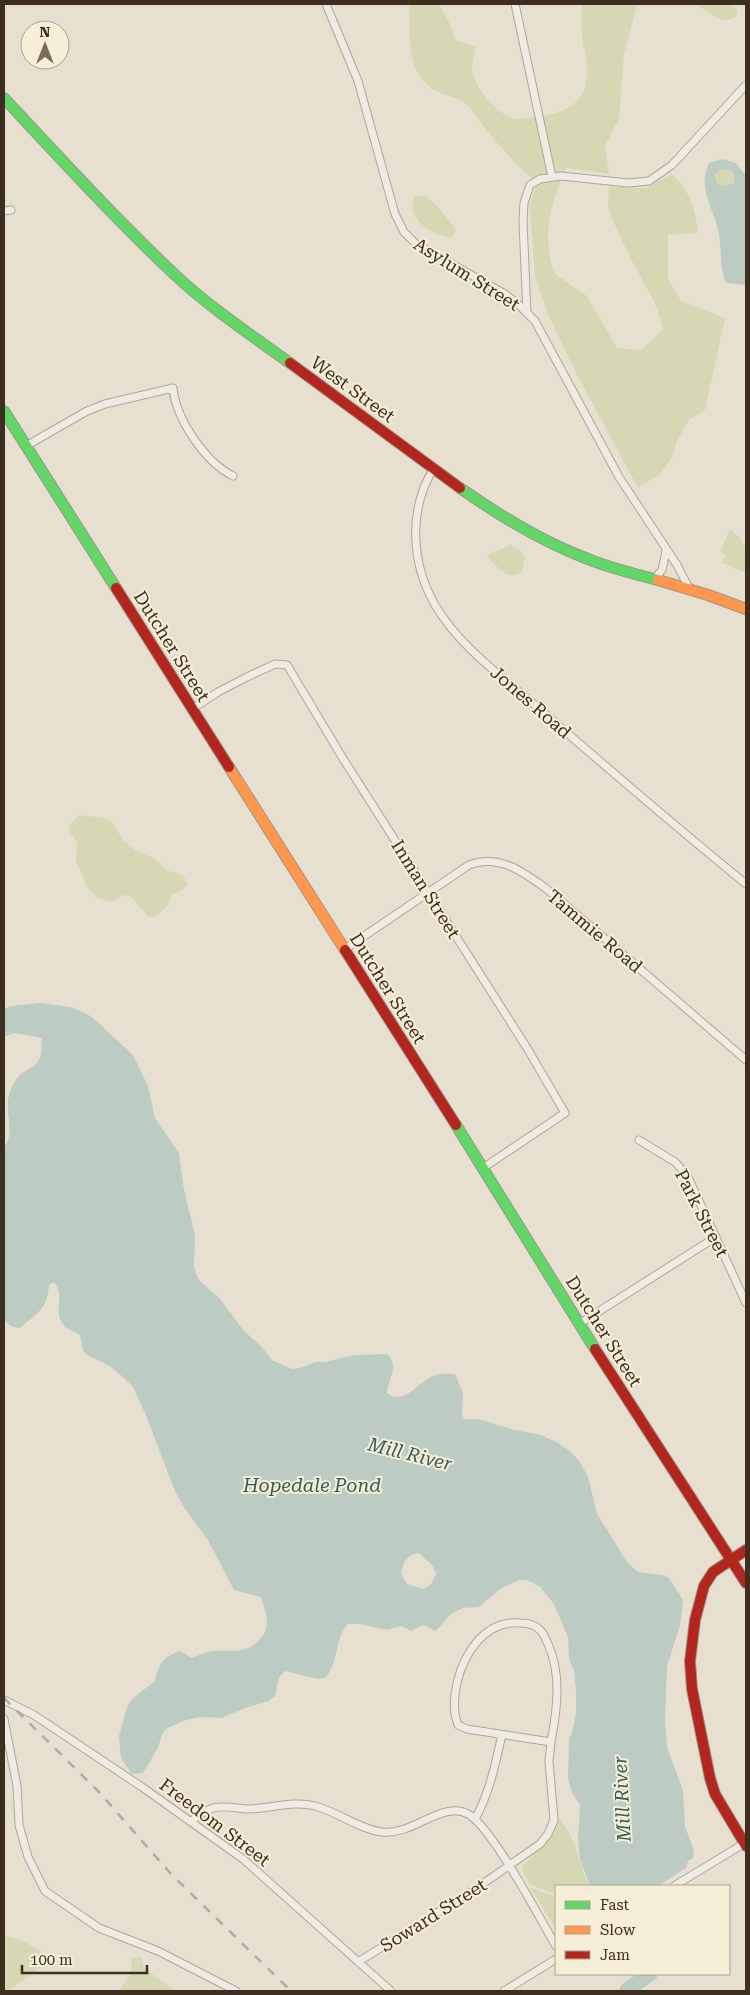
<svg xmlns="http://www.w3.org/2000/svg" width="750" height="1995" viewBox="0 0 750 1995" font-family="'Roboto Serif',serif">
<style>
.green{fill:#d6d7b3}
.water{fill:#bcccc2;fill-rule:evenodd}
.lines{fill:none;stroke-linecap:round;stroke-linejoin:round}
.river{stroke:#bcccc2;stroke-width:15}
.street-casing{stroke:#ada599;stroke-width:9}
.fast-casing{stroke:#9c958a;stroke-width:12}
.slow-casing{stroke:#9c958a;stroke-width:12}
.jam-casing{stroke:#9c958a;stroke-width:12}
.street{stroke:#efebe3;stroke-width:7}
.fast{stroke:#63d668;stroke-width:10}
.slow{stroke:#ff974d;stroke-width:10}
.jam{stroke:#b3261e;stroke-width:10}
.rail{stroke:#afaaa2;stroke-width:2.5;stroke-dasharray:9 9;stroke-linecap:butt}
.labels{text-anchor:middle;dominant-baseline:central;stroke-width:4;stroke-linejoin:round;paint-order:stroke}
.street-label{font-size:18px;fill:#3d2e20;stroke:#f7eed8}
.water-label{font-size:19px;font-style:italic;fill:#2f5d5a;stroke:#f7eed8}
</style>
<rect width="100%" height="100%" fill="#e7e0d1"/>
<path class="green" d="M409,4H439L450,24L456,41L476,46C475,53 472,62 472,69C475,89 495,111 513,119C546,117 589,114 587,70C587,58 583,47 582,35C581,25 582,14 582,4H637L624,55L619,118L605,146L609,174L566,168C550,206 542,233 554,273L587,296L617,348L641,350L663,330L657,307L630,257L613,221L608,206L609,187L646,188L672,174C690,192 695,208 698,233L668,235V279L681,301L725,318L705,410L688,421L676,443L673,456L660,474L638,488L578,377L550,319L535,278L530,209L534,190L538,184C520,169 503,150 488,132C481,124 476,115 469,107C460,97 447,97 436,91C405,74 410,33 409,4Z
M696,4H729L738,11L737,15C727,29 706,10 696,4Z
M716 178a9 9 0 1 1 18 0a9 9 0 1 1-18 0Z
M416,196H427L440,209L456,230L452,237C434,237 402,218 416,196Z
M730,529C749,543 746,552 746,573L722,563L726,555L720,552Z
M510,545L518,549L525,557L522,572L515,575H507C501,569 490,563 487,555Z
M79,815L105,818L114,824L122,839L136,851L156,859L166,870L183,875L188,884L181,891L172,894L168,906L154,917L148,916L130,896L123,895L111,902L97,898L87,887L76,861L77,842L69,831V825Z
M557,1819H559C576,1837 579,1864 589,1886H556V1894L529,1884L522,1870V1866L549,1839Z
M530,1887L556,1898V1929Z
M8,1936L27,1943L52,1959L9,1991H4V1937Z
M141,1957L144,1968L175,1991H118L132,1973L131,1958Z"/>
<path class="water" d="M723,159L736,163L746,176V285L726,283C719,266 722,247 718,229C715,215 706,201 705,185C704,177 706,170 709,163ZM722,169L731,171L734,175V182L727,186H723L717,183L715,175Z
M41,1003L71,1007L81,1011L92,1017L133,1055L148,1086L155,1118L179,1153L184,1190L195,1235L194,1266L196,1274L200,1281L220,1299L244,1331L261,1346L272,1360L292,1369L300,1368L316,1362H326L354,1355L387,1354C400,1366 388,1378 387,1393C403,1406 417,1384 431,1377C437,1373 448,1373 455,1374L463,1393L462,1414L464,1419H479L514,1430L541,1435L558,1443L571,1452L580,1462L588,1477L597,1514L627,1562L638,1572L663,1575L669,1578L683,1600L680,1626L667,1666L665,1720L667,1747L683,1790L685,1827L694,1850L693,1858L688,1861L686,1868L658,1886H590L580,1859L578,1839L580,1805L572,1793L568,1778L569,1738L572,1733L576,1713V1689L574,1671L569,1659L568,1637L554,1604L540,1587L532,1582L526,1580H519L500,1589L479,1607L463,1608L451,1614L436,1631L423,1625L411,1631L401,1626L387,1630L360,1624H348C334,1639 339,1664 325,1678L318,1679L285,1671L279,1678L275,1696L268,1701L245,1708L221,1718L201,1717L185,1720L166,1729L162,1734L158,1748L143,1773L132,1774L121,1758L119,1736L127,1707L132,1699L155,1681C158,1664 164,1656 180,1651L192,1658C199,1655 207,1651 214,1651C235,1650 246,1655 261,1638C272,1626 265,1611 261,1597L234,1590L208,1540L183,1506L175,1491L145,1413L133,1387L124,1378L110,1366L87,1355L83,1351L80,1335C74,1331 67,1330 63,1324C52,1312 66,1295 54,1282L49,1285C47,1311 37,1312 20,1328L13,1327L4,1321V1147C16,1133 4,1112 9,1095C11,1088 15,1080 20,1075C27,1069 37,1067 40,1057C42,1052 41,1044 42,1038L14,1033L4,1037V1009L11,1006ZM419,1553L432,1565L436,1573L432,1583L424,1589L407,1584L401,1574C403,1563 406,1555 419,1553Z"/>
<g class="lines">
<path class="river" d="M627,1990L650,1974"/>
<g class="street-casing">
<path id="street" d="M326,4L358,81L395,214L404,232L416,244L505,294L518,304L535,321L619,477L677,565L690,590
M515,4L552,177
M4,211L11,210
M527,313L523,222L524,203L530,185L540,179L561,176L628,183L649,181L672,165L746,85
M26,446L87,411L105,404L173,388C176,419 205,462 233,476
M434,468C408,509 411,563 435,605C459,646 500,675 536,706C605,766 675,826 746,884
M653,580L662,570L666,551
M192,709L218,692L247,677L275,664L287,665L342,757L527,1048L565,1113L483,1168
M345,949L469,865C499,853 525,873 548,890L746,1060
M639,1140L675,1162L687,1175L746,1303
M579,1324L716,1237
M4,1700L34,1715L142,1787L243,1859L391,1991
M4,1719L17,1786L19,1825L28,1857L45,1891L99,1928L158,1951L236,1991
M475,1819C490,1792 495,1765 502,1735
M191,1822C198,1815 204,1811 213,1808C225,1805 235,1808 247,1809C269,1809 294,1800 315,1806C338,1812 359,1829 382,1832C412,1836 443,1800 468,1814C492,1827 540,1919 556,1946
M674,1886L745,1843
M358,1962L474,1890L540,1844L548,1834L554,1820L549,1761L551,1742L467,1729L458,1725C453,1712 454,1696 457,1683C464,1653 485,1620 520,1623C528,1623 536,1625 541,1631C544,1634 546,1640 548,1644C562,1675 557,1710 551,1742
M504,1991L556,1959"/>
</g>
<g class="fast-casing">
<path id="fast" d="M4,98C59,157 114,217 173,273C209,307 251,335 290,363
M4,411L116,588
M460,488C500,516 542,542 588,559C610,568 634,574 658,580
M456,1125L595,1349"/>
</g>
<g class="slow-casing">
<path id="slow" d="M658,580L708,595L746,609
M229,767L345,950"/>
</g>
<g class="jam-casing">
<path id="jam" d="M290,363L460,488
M116,588L229,767
M345,950L456,1125
M595,1349L746,1583
M746,1550L713,1572L704,1586L695,1620L690,1661L692,1689L710,1778L715,1794L746,1846"/>
</g>
<use href="#street" class="street"/>
<use href="#fast" class="fast"/>
<use href="#slow" class="slow"/>
<use href="#jam" class="jam"/>
<path class="rail" d="M4,1698L99,1792L171,1874L291,1991"/>
</g>
<g class="labels">
<g class="street-label">
<text transform="translate(467 274) rotate(32)">Asylum Street</text>
<text transform="translate(353 389) rotate(36)">West Street</text>
<text transform="translate(172 646) rotate(58)">Dutcher Street</text>
<text transform="translate(531 702) rotate(41)">Jones Road</text>
<text transform="translate(426 889) rotate(58)">Inman Street</text>
<text transform="translate(595 931) rotate(40)">Tammie Road</text>
<text transform="translate(388 988) rotate(58)">Dutcher Street</text>
<text transform="translate(702 1213) rotate(63)">Park Street</text>
<text transform="translate(604 1331) rotate(58)">Dutcher Street</text>
<text transform="translate(215 1822) rotate(37)">Freedom Street</text>
<text transform="translate(433 1915) rotate(-32)">Soward Street</text>
</g>
<g class="water-label">
<text transform="translate(410 1454) rotate(14)">Mill River</text>
<text x="312" y="1485">Hopedale Pond</text>
<text transform="translate(622 1799) rotate(-93)">Mill River</text>
</g>
</g>
<rect width="750" height="1995" fill="none" stroke="#3d2e20" stroke-width="10"/>
<rect x="555" y="1885" width="175" height="90" fill="#f7eed8" stroke="#ada18e"/>
<rect x="565" y="1901" width="25" height="8" fill="#63d668" stroke="#ada18e"/>
<text x="600" y="1910" font-size="15" fill="#3d2e20">Fast</text>
<rect x="565" y="1926" width="25" height="8" fill="#ff974d" stroke="#ada18e"/>
<text x="600" y="1935" font-size="15" fill="#3d2e20">Slow</text>
<rect x="565" y="1951" width="25" height="8" fill="#b3261e" stroke="#ada18e"/>
<text x="600" y="1960" font-size="15" fill="#3d2e20">Jam</text>
<g transform="translate(45 45)"><circle r="24" fill="#f7eed8" stroke="#ada18e"/>
<path d="M0-4L9 19L0 12L-9 19Z" fill="#786c5e"/>
<text y="-8" font-size="14" font-weight="bold" text-anchor="middle" fill="#3d2e20">N</text>
</g>
<path d="M22 1965v8h125v-8" fill="none" stroke="#3d2e20" stroke-width="2.5"/>
<text x="30" y="1965" font-size="15" fill="#3d2e20" stroke="#f7eed8" stroke-width="4" paint-order="stroke">100 m</text>
</svg>
